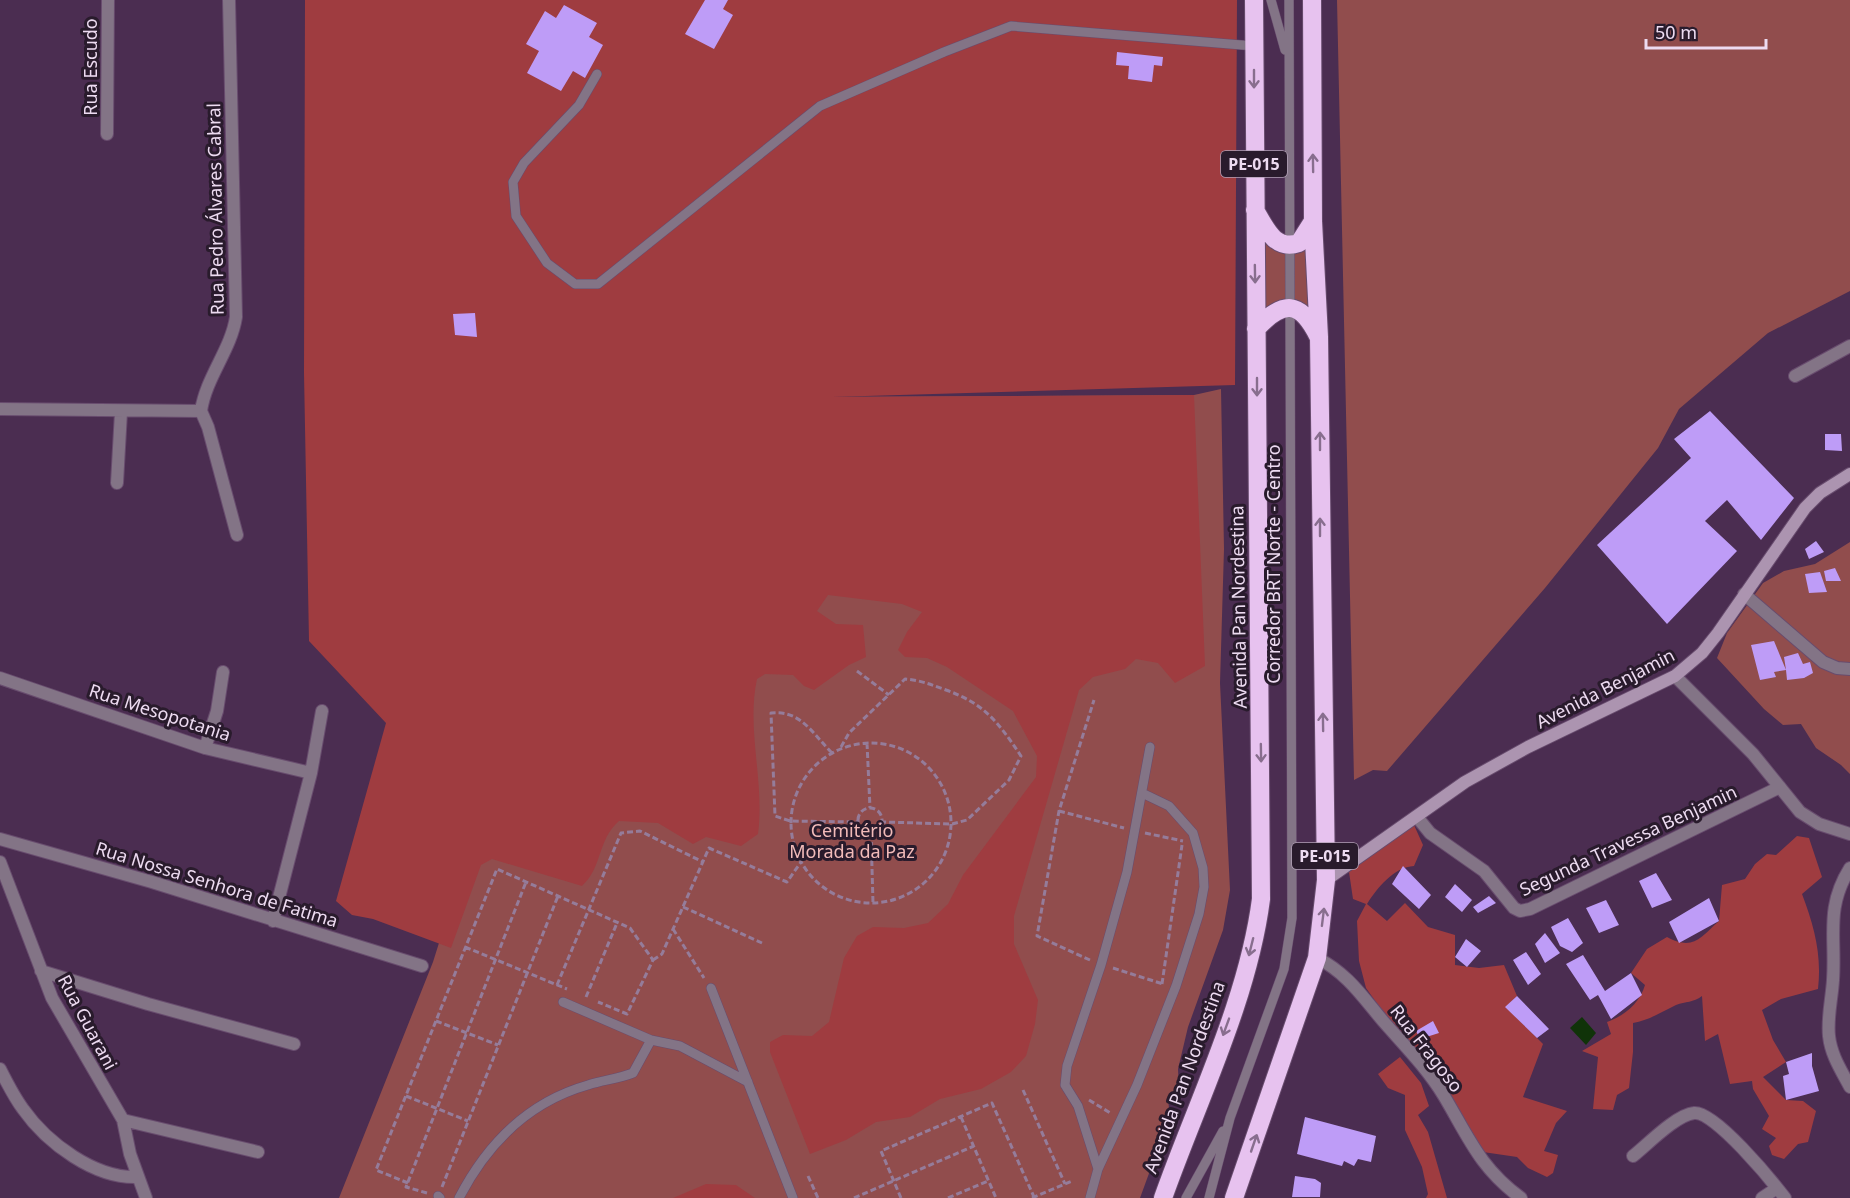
<svg xmlns="http://www.w3.org/2000/svg" width="1850" height="1198" viewBox="0 0 1850 1198" font-family="'Noto Sans',sans-serif">
<style>
.green{fill:#914d4d}
.forest{fill:#9f3c40}
.water{fill:#103309}
.building{fill:#be9cf7}
.lines{fill:none;stroke-linecap:round;stroke-linejoin:round}
.lane-casing{stroke:#684c6e;stroke-width:10}
.street-casing{stroke:#684c6e;stroke-width:14}
.secondary-casing{stroke:#684c6e;stroke-width:14}
.highway-casing{stroke:#684c6e;stroke-width:20}
.path{stroke:#957c9a;stroke-width:3;stroke-dasharray:6 3;stroke-linecap:butt}
.lane{stroke:#837486;stroke-width:9}
.street{stroke:#837486;stroke-width:12}
.secondary{stroke:#ac94b0;stroke-width:12}
.highway{stroke:#e7c2ef;stroke-width:18}
.oneway{stroke:#886e8e}
.labels{text-anchor:middle;dominant-baseline:central;stroke-width:6;stroke-linejoin:round;paint-order:stroke}
.shield{fill:#291b2c;stroke:#b2a1b6;stroke-width:1.5}
.shield-label{font-size:16px;font-weight:bold;fill:#eddbf1}
.street-label{font-size:18px;fill:#eddbf1;stroke:#291b2c}
.park-label{font-size:18px;fill:#f2bbb9;stroke:#291b2c}
</style>
<rect width="100%" height="100%" fill="#4b2d51"/>
<path class="green" d="M1337,0H1850V291L1768,333L1679,409L1658,448L1545,588L1387,771L1373,770L1354,780Z
M1313,221L1319,337L1301,311L1256,329L1266,229L1280,244Z
M1221,389L1224,549L1220,683L1230,890L1223,930L1188,1027L1178,1069L1179,1090L1168,1100L1170,1116L1140,1198H339L433,962L528,659L793,397L1194,395Z
M1850,542V774L1841,765L1816,748L1801,724L1783,725L1764,709L1717,658L1727,633L1763,583L1784,571L1815,564Z"/>
<path class="forest" d="M305,0H1237L1235,385L832,397L1194,395L1205,666L1175,683L1158,663L1136,659L1125,669L1093,677L1079,690L1014,916V944L1038,1000L1035,1024L1026,1056L1011,1072L981,1089L940,1099L910,1117L876,1122L846,1140L810,1154L770,1052V1042L783,1035L812,1036L829,1022L844,958L857,936L873,927L904,928L928,923L948,904L963,875L1036,777L1037,756L1013,711L947,667L927,658L905,657L898,650L907,632L922,612L902,604L828,595L817,611L836,624L863,625L866,657L849,665L814,690L804,686L793,675L765,674L757,679C746,730 765,782 758,834L741,846L706,837L693,844L658,823L619,821C597,840 603,867 582,886L492,859L481,865L451,948L373,919L352,915L336,901L386,723L309,641L304,373Z
M1414,825L1423,845L1414,866C1394,867 1377,888 1367,904L1387,921L1405,903L1428,927L1455,935V965L1479,968L1504,965L1517,996L1506,1007L1543,1044L1523,1097L1567,1111L1556,1123L1544,1151L1558,1155L1553,1173L1547,1177L1528,1168L1517,1157L1483,1152L1366,988L1359,961L1357,921L1366,904L1353,899L1349,872Z
M1797,836L1809,838L1822,877L1802,894C1814,926 1822,954 1818,989L1781,999L1762,1010L1773,1040L1786,1062L1763,1077L1786,1100L1803,1101L1816,1111L1808,1142L1798,1144L1784,1159L1772,1155L1769,1146L1776,1138L1762,1129L1769,1116L1753,1089L1752,1081L1730,1084L1718,1034L1705,1041L1702,996C1693,1003 1686,1001 1676,1005C1661,1012 1650,1020 1633,1023V1052L1629,1088L1617,1095L1613,1110L1593,1109L1598,1057L1582,1051L1611,1034L1607,1022C1624,1016 1640,1003 1645,985L1631,973L1647,949L1667,937C1693,951 1700,938 1719,921L1722,885L1745,879L1755,864L1767,854L1776,855Z
M1400,1057L1421,1083L1429,1106L1418,1115L1428,1132L1447,1198H1426L1428,1194L1422,1167L1405,1130V1095L1388,1088L1378,1074Z
M706,1184L736,1185L755,1198H673Z"/>
<path class="water" d="M1582,1017L1596,1033L1586,1045L1570,1028Z"/>
<path class="building" d="M705,0H728L723,9L733,15L714,49L685,34Z
M564,5L597,23L589,37L603,45L585,78L573,71L561,91L527,73L539,51L526,44L545,11L556,18Z
M1117,52L1163,57L1162,66L1154,65L1152,82L1128,79L1129,66L1116,65Z
M475,313L477,337L455,335L453,314Z
M1710,411L1794,498L1761,540L1727,500L1705,521L1737,551L1667,624L1597,545L1691,458L1674,439Z
M1825,434H1841L1842,451L1825,450Z
M1816,541L1824,552L1809,559L1805,549Z
M1835,568L1841,581H1826L1824,571Z
M1820,572L1827,592L1809,593L1805,574Z
M1774,641L1786,670L1784,657L1798,653L1803,664L1810,662L1813,673L1804,678L1787,680L1786,670L1774,672L1776,677L1760,680L1751,645Z
M1403,866L1431,895L1419,909L1392,884Z
M1656,873L1672,900L1652,908L1639,881Z
M1455,884L1472,900L1462,912L1445,897Z
M1489,896L1496,903L1478,913L1473,907Z
M1709,898L1719,921L1679,943L1669,922Z
M1606,900L1619,925L1599,933L1586,908Z
M1568,918L1583,943L1572,952L1560,946L1551,927Z
M1545,933L1560,953L1545,963L1535,944Z
M1466,939L1481,951L1467,967L1455,957Z
M1526,952L1541,974L1528,985L1513,960Z
M1583,955L1605,991L1631,973L1642,995L1611,1019L1598,995L1590,1000L1566,964Z
M1517,996L1549,1029L1537,1038L1505,1007Z
M1433,1021L1439,1033L1420,1039L1416,1031Z
M1812,1053V1066L1819,1091L1786,1100L1783,1076L1789,1074L1786,1062Z
M1305,1117L1376,1136L1371,1162L1358,1159L1354,1166L1344,1161L1342,1166L1297,1154Z
M1295,1176L1315,1179L1321,1183L1320,1197H1292Z"/>
<g class="lines">
<g class="lane-casing">
<path id="lane" d="M1271,0L1285,50
M597,74L579,105L524,163L513,182L516,216L547,263L575,284H598L820,106L944,52L1011,26L1254,46
M711,988L793,1198
M563,1002L651,1040
M1098,1169L1078,1106L1065,1085L1067,1066L1101,965L1127,872L1150,747
M438,1196L440,1198
M459,1198C487,1144 528,1102 588,1085C603,1080 618,1079 633,1073L651,1040L680,1046L748,1082
M1090,1198L1098,1169L1137,1085L1176,986L1199,914L1204,887L1203,868L1193,833L1169,806L1142,793
M1186,1198L1223,1131
M1209,1198L1230,1118L1284,969L1292,918L1289,0"/>
</g>
<g class="street-casing">
<path id="street" d="M107,134L108,0
M1795,376L1850,346
M0,409L201,411
M201,411C206,377 231,350 236,317L229,0
M201,411L208,427L237,535
M117,483L121,412
M1744,594L1823,662L1837,668L1850,669
M1675,676L1753,754L1800,812L1819,824L1850,834
M0,678L205,748L311,773
M205,748L217,711L223,672
M1417,817L1430,833L1484,871L1514,908L1520,911L1530,909L1780,787
M0,839L152,882L422,966
M0,862L52,998L123,1120L130,1154L146,1198
M1850,868C1825,908 1836,936 1833,980C1832,998 1827,1017 1829,1036C1831,1055 1841,1070 1850,1087
M273,921L311,773L322,711
M1317,958C1347,973 1362,996 1383,1021C1404,1045 1427,1068 1444,1096C1469,1138 1480,1168 1521,1198
M41,971L148,1004L294,1044
M0,1069C7,1083 14,1097 23,1109C47,1143 95,1179 138,1177
M123,1120L258,1152
M1633,1156C1648,1144 1676,1115 1694,1113C1714,1110 1772,1181 1785,1198
M1762,1198L1777,1188"/>
</g>
<g class="secondary-casing">
<path id="secondary" d="M1326,880L1465,782L1528,747L1675,676L1702,653L1718,633L1805,508L1820,493L1850,474"/>
</g>
<g class="highway-casing">
<path id="highway" d="M1255,210C1266,229 1275,251 1299,243L1313,221
M1256,329C1283,300 1300,300 1318,336
M1163,1198C1197,1102 1248,1000 1261,899L1254,0
M1234,1198L1317,958L1326,880L1319,337L1313,221L1312,0"/>
</g>
<path class="path" d="M857,671L889,695
M791 823a80 80 0 1 1 160 0a80 80 0 1 1-160 0Z
M867,743L870,808
M841,747L849,733L905,679C920,680 932,685 946,690C985,704 998,722 1021,756L1009,780L967,820L952,824L883,822
M832,753C812,733 801,710 771,713L775,816L790,821L858,822
M858 820a12 12 0 1 1 24 0a12 12 0 1 1-24 0Z
M1059,811L1124,828
M871,833L873,903
M1145,833L1183,841
M683,907L762,943
M673,929L704,978
M465,947L567,989
M653,960L662,954L709,848L787,882L801,862
M1090,960L1037,936L1059,811L1094,700
M1113,968L1163,984
M1162,984L1182,845
M557,985L621,833L640,831L703,862
M586,997L617,923
M436,1021L498,1045
M1023,1090L1065,1184
M406,1096L468,1121
M1089,1100L1112,1114
M961,1117L996,1198
M808,1176L818,1198
M408,1183L376,1170L497,869L630,928L653,960L627,1014L598,1002
M442,1187L558,896
M427,1193L406,1187L526,882
M854,1198L974,1146
M901,1198L881,1151L992,1103L1034,1197
M948,1198L988,1181
M1032,1198L1072,1181"/>
<use href="#lane" class="lane"/>
<use href="#street" class="street"/>
<use href="#secondary" class="secondary"/>
<use href="#highway" class="highway"/>
</g>
<defs><path id="oneway-shaft" d="M-6 0H5M1.5-3L5.5 0L1.5 3" fill="none" stroke-width="1.6" stroke-linecap="round" stroke-linejoin="round" transform="scale(1.5)"/></defs>
<g class="oneway">
<use href="#oneway-shaft" transform="translate(1254 79) rotate(90)"/>
<use href="#oneway-shaft" transform="translate(1313 163) rotate(-91)"/>
<use href="#oneway-shaft" transform="translate(1255 274) rotate(89)"/>
<use href="#oneway-shaft" transform="translate(1257 387) rotate(90)"/>
<use href="#oneway-shaft" transform="translate(1320 441) rotate(-90)"/>
<use href="#oneway-shaft" transform="translate(1320 527) rotate(-90)"/>
<use href="#oneway-shaft" transform="translate(1323 722) rotate(-91)"/>
<use href="#oneway-shaft" transform="translate(1261 753) rotate(89)"/>
<use href="#oneway-shaft" transform="translate(1323 917) rotate(-83)"/>
<use href="#oneway-shaft" transform="translate(1251 947) rotate(104)"/>
<use href="#oneway-shaft" transform="translate(1226 1027) rotate(110)"/>
<use href="#oneway-shaft" transform="translate(1254 1143) rotate(-71)"/>
</g>
<g class="labels">
<g class="shield">
<rect x="1221" y="151" width="66" height="26" rx="4.5"/>
<rect x="1292" y="843" width="66" height="26" rx="4.5"/>
</g>
<g class="shield-label">
<text x="1254" y="164">PE-015</text>
<text x="1325" y="856">PE-015</text>
</g>
<g class="street-label">
<text transform="translate(90 67) rotate(-90)">Rua Escudo</text>
<text transform="translate(215 209) rotate(-91)">Rua Pedro Álvares Cabral</text>
<text transform="translate(1273 564) rotate(-90)">Corredor BRT Norte - Centro</text>
<text transform="translate(1238 607) rotate(-91)">Avenida Pan Nordestina</text>
<text transform="translate(1605 688) rotate(-27)">Avenida Benjamin</text>
<text transform="translate(160 712) rotate(18)">Rua Mesopotania</text>
<text transform="translate(1628 840) rotate(-25)">Segunda Travessa Benjamin</text>
<text transform="translate(217 884) rotate(17)">Rua Nossa Senhora de Fatima</text>
<text transform="translate(88 1022) rotate(62)">Rua Guarani</text>
<text transform="translate(1427 1048) rotate(52)">Rua Fragoso</text>
<text transform="translate(1184 1077) rotate(-70)">Avenida Pan Nordestina</text>
</g>
<g class="park-label">
<text x="852" y="830">Cemitério<tspan x="852" dy="21">Morada da Paz</tspan></text>
</g>
</g>
<path d="M1646 39v9h120v-9" fill="none" stroke="#eddbf1" stroke-width="3"/>
<text x="1655" y="39" font-size="18" fill="#eddbf1" stroke="#291b2c" stroke-width="4.5" paint-order="stroke">50 m</text>
</svg>
